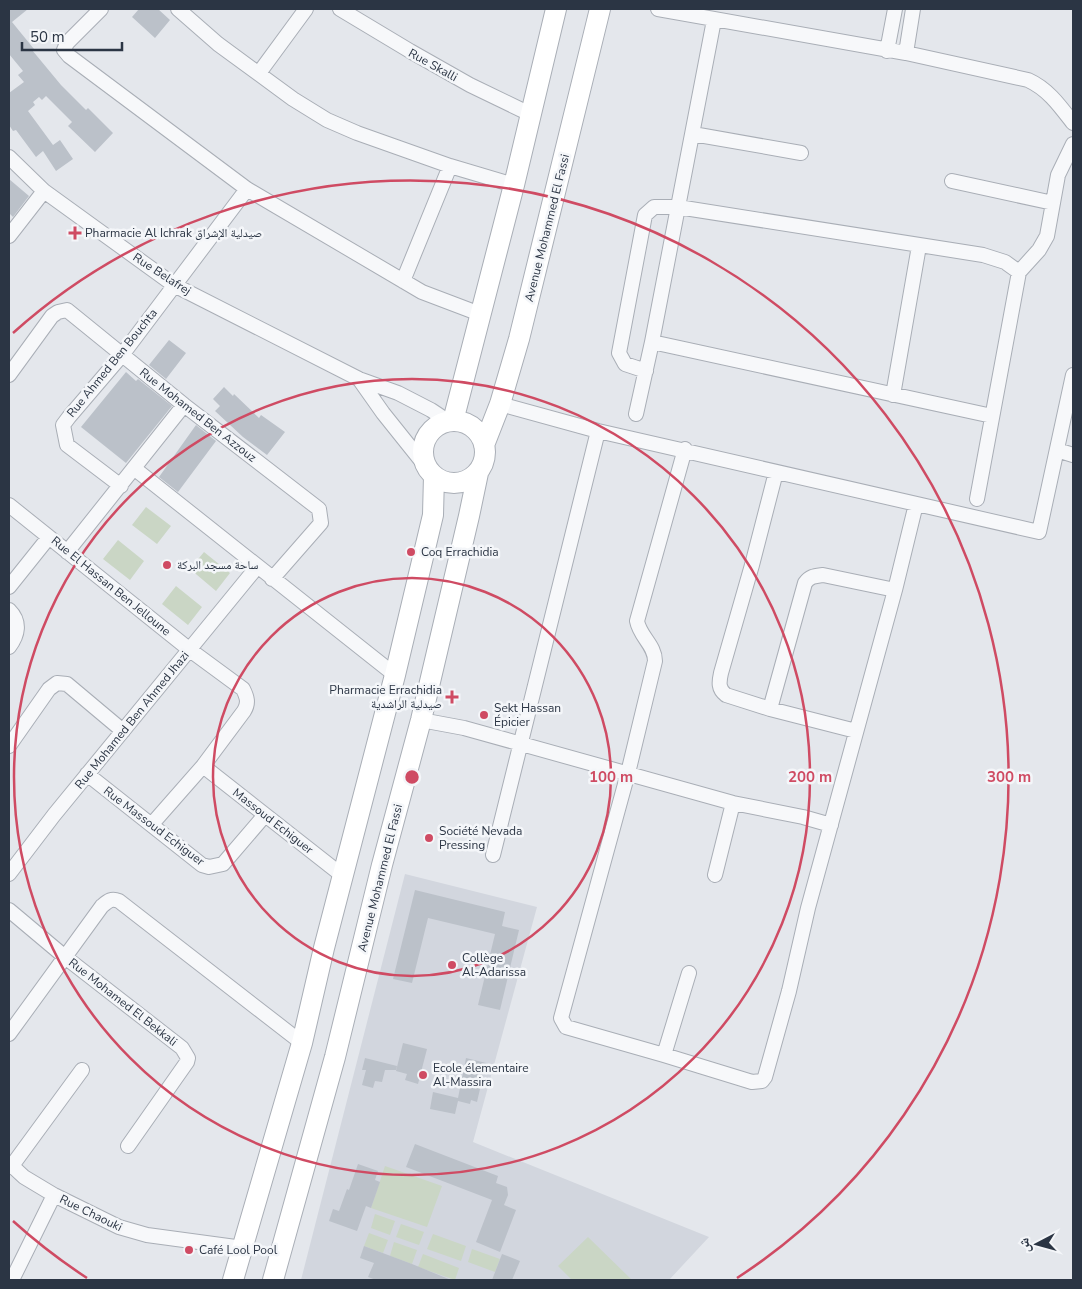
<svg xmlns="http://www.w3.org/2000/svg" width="1082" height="1289" viewBox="0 0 1082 1289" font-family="'Nunito Sans','Noto Naskh Arabic',sans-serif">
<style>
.built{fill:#d2d6de}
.green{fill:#cad6c5}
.building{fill:#bbc1c9}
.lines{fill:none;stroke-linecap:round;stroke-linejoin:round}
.minor-casing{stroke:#a9aeb6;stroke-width:16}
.secondary-casing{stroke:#a9aeb6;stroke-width:22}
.minor{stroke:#f7f8fa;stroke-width:14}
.secondary{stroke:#fff;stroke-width:20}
.ring{fill:none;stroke:#cf4b63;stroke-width:2.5}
.poi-dot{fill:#cf4b63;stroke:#f4f6f9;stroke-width:2}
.labels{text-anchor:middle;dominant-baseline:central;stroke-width:5;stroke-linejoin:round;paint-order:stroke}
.street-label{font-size:12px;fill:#2b3544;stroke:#f4f6f9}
.poi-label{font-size:12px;fill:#2b3544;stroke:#f4f6f9;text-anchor:start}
.centre{fill:#cf4b63;stroke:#f4f6f9;stroke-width:2.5}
.ring-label{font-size:15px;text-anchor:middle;font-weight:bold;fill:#cf4b63;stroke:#f4f6f9;stroke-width:5;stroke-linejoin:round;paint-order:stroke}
</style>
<rect width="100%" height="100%" fill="#e4e7ec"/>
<path class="built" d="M405,874L537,907L473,1142L709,1237L669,1280H301Z"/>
<path class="green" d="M146,507L171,526L157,544L132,525Z
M118,540L144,561L130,580L103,559Z
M204,552L230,573L216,591L190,569Z
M176,586L202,607L188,625L162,604Z
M385,1166L442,1186L427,1227L371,1208Z
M375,1214L395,1221L390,1235L371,1228Z
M401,1224L424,1232L419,1245L396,1237Z
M369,1233L388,1240L383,1253L364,1246Z
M433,1234L466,1246L461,1261L427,1249Z
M588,1237L632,1280H572L558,1266Z
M394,1242L417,1250L412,1264L390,1256Z
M472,1249L500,1259L495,1272L468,1262Z
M423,1254L459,1268L455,1280L418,1267Z"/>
<path class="building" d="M9,9H28L12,22L34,49L32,50L61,85L86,110L88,108L113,133L95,152L68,126L72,122L46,96L42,100L39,97L33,102L35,105L28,111L53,145L60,140L73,159L56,171L43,151L36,157L16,130L13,131L9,125V93L24,82L18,75L23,71L9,54Z
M139,9H158L170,20L155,38L132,17Z
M9,179L29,196L13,217L9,213Z
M169,340L186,353L166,379L149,365Z
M126,372L136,381L138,379L172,406L126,463L81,427Z
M224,387L233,396L234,394L259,418L261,415L285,432L267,455L243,437L215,411L220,406L213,399Z
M196,425L216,441L178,492L159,477Z
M415,890L505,912L502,926L519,930L500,1010L478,1005L495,934L428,918L412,983L393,979Z
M403,1043L427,1049L418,1084L405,1080L407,1074L396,1071Z
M365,1058L397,1066L396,1070H385L382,1082L375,1081L373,1088L362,1085L366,1070H362Z
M466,1058L486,1063L477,1102L471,1100L470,1104L458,1101L455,1114L430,1109L433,1092L458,1098Z
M415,1144L498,1176L496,1183L507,1187L508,1195L504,1205L516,1210L500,1252L476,1242L492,1200L406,1167Z
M358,1164L378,1171L375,1180L380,1182L371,1208L366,1206L357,1231L329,1221L333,1209L339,1211L347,1189L349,1190Z
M364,1246L412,1264L451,1280H376L368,1277L374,1263L360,1258Z
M502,1254L520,1261L512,1280H492Z"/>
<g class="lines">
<g class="minor-casing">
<path id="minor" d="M101,9L67,43L64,50L69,56L247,189L422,292L480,314
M178,9L218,44L293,99L327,120L357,133L450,166L514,185
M340,9L410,51L470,85L530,114
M658,9L906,53L1028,80C1048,89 1060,106 1073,123
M887,51L895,9
M906,53L913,9
M259,73L306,9
M693,134L801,153
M9,157L44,191L174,285L359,379L398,393L431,410L449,422
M952,181L1053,203
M9,236L44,191
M403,281L450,166
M652,342L992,416
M646,371L625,364L619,353L645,215L654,207H678L983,255L1005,262L1019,272
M9,375L52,316L58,312L67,310L184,405L319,509L321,523L272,579
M359,379L383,413L427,468
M893,395L919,246
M500,404L598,431L1039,532L1073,375
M636,414L652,342L714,20
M685,449L637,621C640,637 655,645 655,661L628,773L561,1018L566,1027L664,1055L752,1082L762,1081L765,1077L789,991L808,908L895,590L916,504
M1057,450L1073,455
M135,469L395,675
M776,472L752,565L721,673C719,682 718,689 726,695L770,709L856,731
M121,486L67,445L63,425L69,417L122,355L247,189
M977,499L1019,272L1039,250L1047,236L1058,175L1073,144
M9,505L190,650L243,689C247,697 249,703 244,711L203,766L152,824
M67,552L184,405
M9,587L49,537
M9,610C21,622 18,635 9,647
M770,709L805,583C810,576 815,576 823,575L895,590
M421,720L464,728L733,803L803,817L831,825
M9,746L49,689L57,683L67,684L123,731
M203,766L343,876
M87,774L202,865L209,867L223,864L265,815
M493,855L598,431
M9,874L54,815L257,567
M715,875L733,803
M9,910L65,957L182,1048L188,1058L187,1062L128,1146
M9,1034L102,906C108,901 111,898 119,901L302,1043
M664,1055L689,973
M9,1163L24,1177L54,1195L119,1227L147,1235L243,1248
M11,1167L82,1070
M12,1280L54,1195"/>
</g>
<g class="secondary-casing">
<path id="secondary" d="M453,421L514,185L556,9
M423 452a31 31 0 1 1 62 0a31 31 0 1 1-62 0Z
M484,445L500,404L519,339L600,9
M233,1280L302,1043L324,948L395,675L433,515L434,476
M273,1280L335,1057L382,865L421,720L469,516L478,473"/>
</g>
<use href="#minor" class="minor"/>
<use href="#secondary" class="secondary"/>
</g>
<g class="ring">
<circle cx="412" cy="777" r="199"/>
<circle cx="412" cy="777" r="398"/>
<path d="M87 1278A597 597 0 0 1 13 1221M13 333A597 597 0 1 1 737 1278"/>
</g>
<g class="poi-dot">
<path d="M72.5 225.5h5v5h5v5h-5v5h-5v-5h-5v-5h5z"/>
<circle cx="411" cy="552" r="5"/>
<circle cx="167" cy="565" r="5"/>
<path d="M449.5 689.5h5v5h5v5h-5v5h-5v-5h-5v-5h5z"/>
<circle cx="484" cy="715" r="5"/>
<circle cx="429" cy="838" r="5"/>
<circle cx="452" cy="965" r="5"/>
<circle cx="423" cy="1075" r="5"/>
<circle cx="189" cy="1250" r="5"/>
</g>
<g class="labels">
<g class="street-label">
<text transform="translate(433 65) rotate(29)">Rue Skalli</text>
<text transform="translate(547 228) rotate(-76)">Avenue Mohammed El Fassi</text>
<text transform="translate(162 274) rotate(33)">Rue Belafrej</text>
<text transform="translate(112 363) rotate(-51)">Rue Ahmed Ben Bouchta</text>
<text transform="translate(198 415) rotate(38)">Rue Mohamed Ben Azzouz</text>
<text transform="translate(111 586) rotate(39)">Rue El Hassan Ben Jelloune</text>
<text transform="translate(132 720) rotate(-51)">Rue Mohamed Ben Ahmed Jhazi</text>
<text transform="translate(273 821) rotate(38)">Massoud Echiguer</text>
<text transform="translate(154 826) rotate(37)">Rue Massoud Echiguer</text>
<text transform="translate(380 878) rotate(-76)">Avenue Mohammed El Fassi</text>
<text transform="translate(123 1002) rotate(38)">Rue Mohamed El Bekkali</text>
<text transform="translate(91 1213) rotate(26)">Rue Chaouki</text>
</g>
<g class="poi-label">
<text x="85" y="233">Pharmacie Al Ichrak صيدلية الإشراق</text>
<text x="421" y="552">Coq Errachidia</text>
<text x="177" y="565">ساحة مسجد البركة</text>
<text x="442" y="690" text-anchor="end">Pharmacie Errachidia<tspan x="442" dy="14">صيدلية الراشدية</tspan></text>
<text x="494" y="708">Sekt Hassan<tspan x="494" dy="14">Épicier</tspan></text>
<text x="439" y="831">Société Nevada<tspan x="439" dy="14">Pressing</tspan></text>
<text x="462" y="958">Collège<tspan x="462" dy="14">Al-Adarissa</tspan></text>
<text x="433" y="1068">Ecole élementaire<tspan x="433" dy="14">Al-Massira</tspan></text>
<text x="199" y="1250">Café Lool Pool</text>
</g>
</g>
<circle cx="412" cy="777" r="8" class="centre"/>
<g class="ring-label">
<text x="611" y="782">100 m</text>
<text x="810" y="782">200 m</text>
<text x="1009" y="782">300 m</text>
</g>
<rect width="1082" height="1289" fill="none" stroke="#2b3544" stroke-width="20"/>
<g transform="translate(1037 1244) rotate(264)" stroke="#f4f6f9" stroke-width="4" paint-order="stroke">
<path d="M0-4L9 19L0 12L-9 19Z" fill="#2b3544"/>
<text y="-8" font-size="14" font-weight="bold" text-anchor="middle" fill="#2b3544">ش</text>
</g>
<path d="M22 42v8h100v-8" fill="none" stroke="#2b3544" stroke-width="2.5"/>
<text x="30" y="42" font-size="15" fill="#2b3544" stroke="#f4f6f9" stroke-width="4" paint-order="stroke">50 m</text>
</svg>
